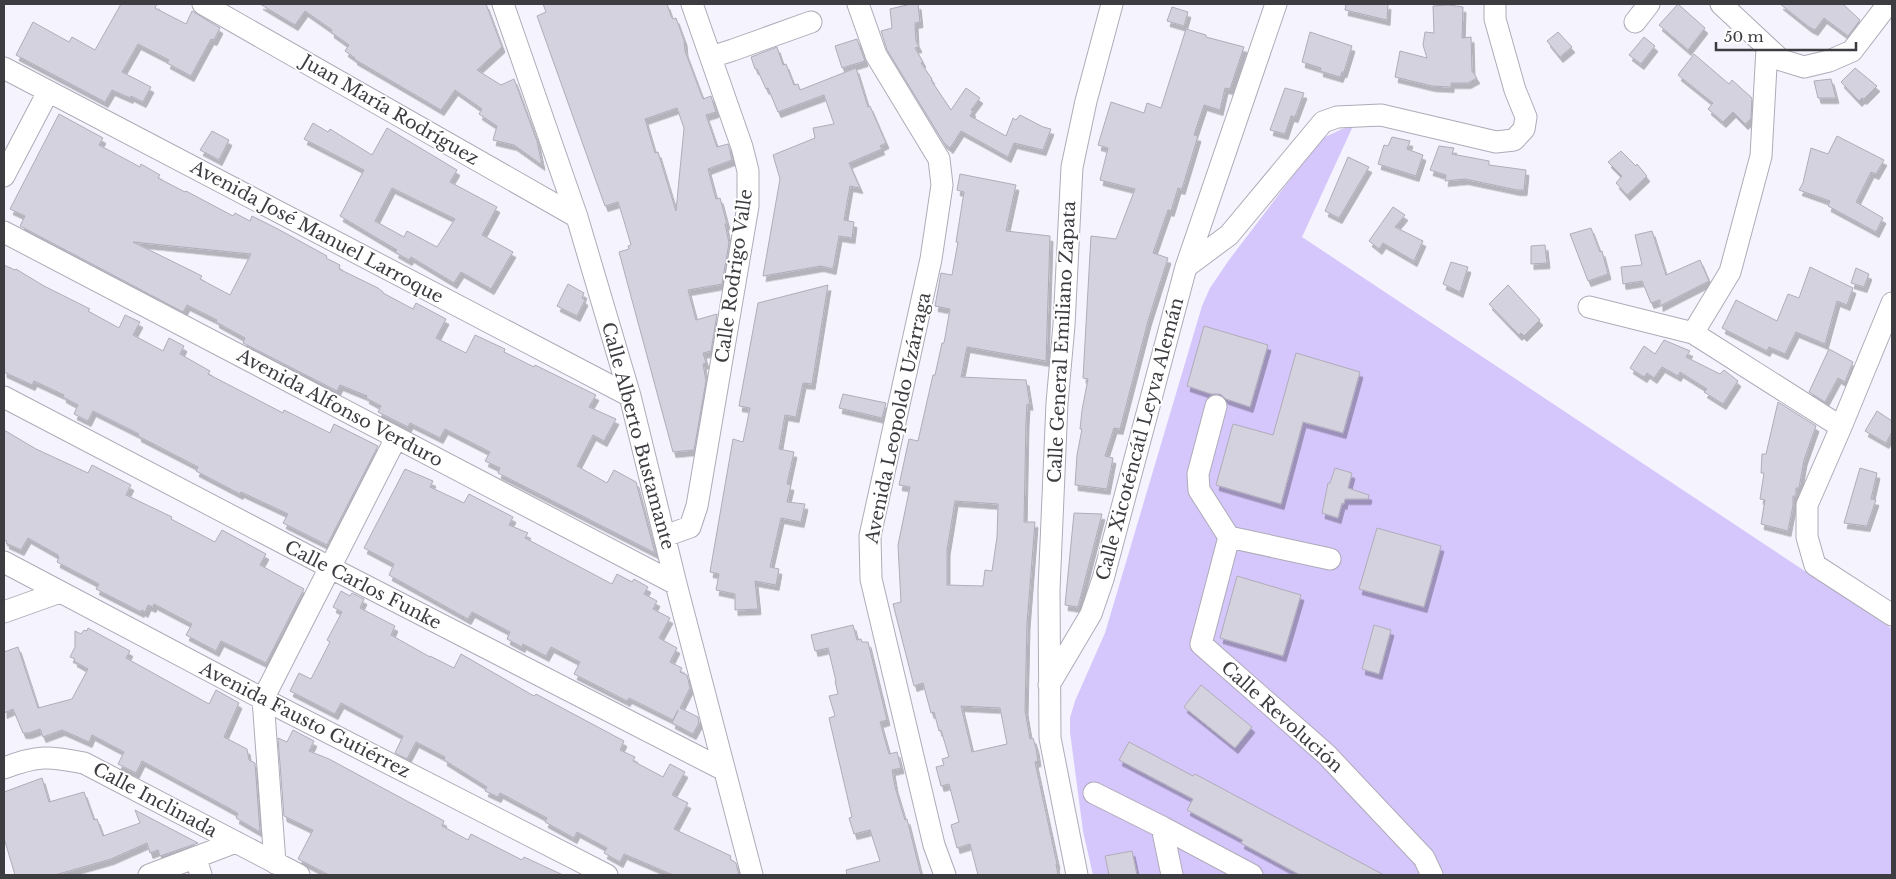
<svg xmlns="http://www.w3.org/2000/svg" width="1896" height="879" viewBox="0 0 1896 879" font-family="'Libre Baskerville',serif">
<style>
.green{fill:#d5c6fb}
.building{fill:#d5d2df;stroke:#b0acb9;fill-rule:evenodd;filter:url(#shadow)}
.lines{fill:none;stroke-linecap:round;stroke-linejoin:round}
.minor-casing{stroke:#afabb8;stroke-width:23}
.minor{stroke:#fff;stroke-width:21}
.labels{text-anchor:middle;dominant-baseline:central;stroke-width:4;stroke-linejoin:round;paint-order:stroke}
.street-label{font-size:18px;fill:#3d3c41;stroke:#fff}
</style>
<defs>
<filter id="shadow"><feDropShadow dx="3" dy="5.5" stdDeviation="0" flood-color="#0004"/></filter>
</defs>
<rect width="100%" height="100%" fill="#f5f3fd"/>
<path class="green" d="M1353,126L1302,237L1892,629V875H1093L1083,831L1070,732V718L1075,701L1105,633L1202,306L1210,288L1229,260L1321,139L1342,129Z"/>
<path class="building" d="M121,4H157L155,8L186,24L192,11L220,28L214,40L211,39L191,76L167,63L169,60L138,44L122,72L151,87L143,102L131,96L130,98L112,90L105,102L16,55L33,22L69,42L72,37L95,50Z
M260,4H486L502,47L477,70L501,85L514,79L537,141L542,165L514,145L493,140L497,126L479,114L482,109L455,90L441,110L354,59L355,58L345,51L349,45L331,32L332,30L305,11L295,25Z
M543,4H667L671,16L673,19L676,18L684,40L685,51L703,99L711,96L716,112L706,115L717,147L728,144L730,151L732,160L708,169L716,199L720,198L727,224H725L729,243L722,284L688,290L696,320L717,314L711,351L703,353L706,363L703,364L706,381L694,450L673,452L619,252L629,249L628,246L631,245L624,221L618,202L605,206L537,16L546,12ZM677,108L684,128L676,211L658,152L655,153L645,119Z
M911,4H918L920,22L915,23L916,41L919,47L915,48L923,62L921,63L932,79L931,80L951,110L966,88L980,98L971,110L973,111L970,116L1006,136L1013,118L1016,120L1020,115L1043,127L1051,129L1043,150L1014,143L1008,157L961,131L950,148L944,143L887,50L881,31L892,28L890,9Z
M1346,4H1388L1387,20L1345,10Z
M1678,4L1705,28L1688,50L1659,25Z
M1780,4H1843L1860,20L1848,36L1824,18L1815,30L1809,27Z
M1449,5L1463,7L1462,38L1471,37L1472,71L1477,78L1468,83H1451V87L1432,86L1395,77L1400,51L1427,58L1423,45L1425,32L1434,33L1433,6Z
M1172,7L1188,12L1184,26L1167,21Z
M1186,29L1206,35V37L1244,47L1230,89L1225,88L1220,110L1204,105L1194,135L1198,136L1182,189L1178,188L1171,211L1168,210L1153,253L1168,258L1148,321L1120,429L1114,428L1105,456L1113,458L1107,489L1075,485L1077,455L1082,429H1080L1082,410L1088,379L1083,378L1091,236L1116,239L1135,189L1100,180L1108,148L1098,145L1111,102L1144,113L1147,103L1161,108Z
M1310,32L1352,46L1344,72H1342L1340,77L1320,71L1321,68L1302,62Z
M1558,32L1572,47L1560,57L1547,41Z
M1644,37L1655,46L1641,64L1629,55Z
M857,39L865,61L842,68L835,46Z
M777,47L783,65L786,64L794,85L798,84L800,90L856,68L868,107L870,106L886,143L880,146L882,149L849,163L860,188L850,186L844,220L854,222L852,238L839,236L833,269L821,266L763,276L780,179L773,155L815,138L813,128L834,124L824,95L778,112L768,88L766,89L757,69H755L751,57Z
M1694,54L1729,84L1732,80L1752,98L1751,119L1745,124L1733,112L1723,122L1708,109L1713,103L1678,75Z
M1855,68L1877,86L1864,99L1862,98L1859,101L1841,82Z
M1831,79L1836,98H1818L1814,81Z
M1285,88L1304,93L1295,117L1291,116L1285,134L1270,130Z
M59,114L103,138L99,145L140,167L141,164L160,175L158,178L185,192L186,191L233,216L235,213L250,221L252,216L276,228L327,256L326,258L340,265L339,269L378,288L383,292V293L413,309L416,303L446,319L436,338L466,353L475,335L505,349L504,352L534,367L535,365L596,395L589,407L616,419L604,441L593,435L577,466L607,483L614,470L636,482L655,553L498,473L500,468L485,461L490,452L445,429L440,438L410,423L408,427L378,412L381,406L366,398L367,396L340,385L337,391L243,343L245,338L216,322L217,320L187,305L183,312L20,226L25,216L10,209ZM133,242L251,254L230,295L200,279L202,276Z
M313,123L328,132L330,129L372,155L387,128L457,170L450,182L497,207L482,235L513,252L491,289L461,272L454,283L411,257L409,260L395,252L397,250L340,216L364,170L304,139ZM392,188L455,219L437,247L407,231L404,237L375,221Z
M212,131L229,140L219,160L200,150Z
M1837,136L1884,160L1876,174L1871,172L1856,202L1883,218L1876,232L1828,206L1830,201L1799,190L1803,183L1811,148L1828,154Z
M1392,137L1410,141L1407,149L1423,155L1416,176L1378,164L1384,145L1388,146Z
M1439,146L1454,148L1452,154L1489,161V165L1526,170L1524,190H1517L1465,179L1445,181L1446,175L1430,170Z
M1621,151L1636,166L1637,164L1647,176L1627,195L1616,183L1622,176L1608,162Z
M1348,157L1369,167L1339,218L1325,211Z
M960,174L1016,185L1006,231L1050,236L1046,361L967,347L961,377L1026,380L1030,405L1027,404L1026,421L1024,522H1035L1027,623L1025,710L1030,739L1033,738L1036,748L1038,761L1035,762L1057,864H1056L1058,875H978L970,844L957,848L951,825L959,822L949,784L941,786L936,767L944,765L942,759L949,757L941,730L939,731L934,712L931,713L923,683L914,686L893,604L901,602L898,545L910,487L899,485L909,439L918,441L933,375H935L942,343H944L950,309L935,306L941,273L952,275L958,242H956L964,192L957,190ZM955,501L998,504L997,537L992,571L985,570L983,586L947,585V550ZM961,706L1000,708L1007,744L972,752Z
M1393,207L1405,215L1395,227L1423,241L1414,261L1383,243L1379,249L1369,241Z
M1591,228L1600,252L1602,251L1608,274L1588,281L1570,234Z
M1652,231L1666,275L1700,260L1709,281L1660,306V300L1651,303L1642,281L1623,284L1621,267L1642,265L1635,235Z
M1545,245L1547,263L1531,264V246Z
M1451,262L1468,267L1460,292L1443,284Z
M4,265L15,270L16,269L44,286L90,309L88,311L119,328L125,315L140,322L133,335L163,351L169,338L184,346L180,354L210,371L208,374L283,413L284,410L330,433L334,424L378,446L327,545L283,523L288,514L241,492L240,494L196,471L198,467L138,436L139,434L93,411L88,421L74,414L78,405L63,397L64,395L34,381L32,385L4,372Z
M1810,267L1853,288L1847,305L1837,301L1825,344L1796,332L1785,354L1769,347L1767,351L1722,328L1736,300L1777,321L1788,294L1799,298Z
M1856,268L1869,274L1864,287L1851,283Z
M568,284L584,293L582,298L585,300L577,316L557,306Z
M828,285L812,384L803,383L796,417L785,415L779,449L794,452L787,484L791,485L787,502L805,504L801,522L781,518L770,567L779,569L776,585L755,581L758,609L735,610V594L716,590L719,574L710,572L733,439L743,442L750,408L739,406L758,303Z
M1508,285L1540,320L1524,336L1521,333L1519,335L1489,304Z
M1204,326L1268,345L1250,407L1226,399L1220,394H1211L1187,386Z
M1664,340L1690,351L1686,357L1720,374L1724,370L1738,381L1723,404L1704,392L1707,389L1680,372L1678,376L1662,367L1654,378L1647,373L1644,377L1630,368L1644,346L1655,354Z
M1829,349L1853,362L1845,382L1838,378L1825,402L1809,392Z
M1296,353L1360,372L1343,433L1303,422L1281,504L1216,485L1233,424L1273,435Z
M843,394L886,403L882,418L839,408Z
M1778,402L1816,426L1804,460L1799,488H1796V496H1793V505L1788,531L1761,524L1765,500L1760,499L1764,473H1761L1762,454H1766Z
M1877,411L1892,421V432L1886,443L1865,431Z
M4,430L36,449L88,473L92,465L131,485L126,495L172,517L171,519L215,542L222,530L266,554L260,565L304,589L266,663L221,641L216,651L186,635L192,624L154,604L153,607L148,605L145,612L142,610L141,612L96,589L99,584L57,562L59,557L57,556L58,555L28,538L21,550L6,543L7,541L4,540Z
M1335,468L1352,473L1348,488L1369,495L1368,499H1345L1344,504L1342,503L1338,518L1322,513L1328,483H1330Z
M1860,468L1877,473L1871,499L1876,500L1867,526L1844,523Z
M405,469L433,481L430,487L464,503L469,494L513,517L509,525L528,533L525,538L612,584L617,574L632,582L634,579L648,587L644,594L657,601L653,609L670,618L659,638L677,648L670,662L682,668L680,672L687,675L690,688L680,708L698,717L699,723L693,734L672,723L678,710L673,720L629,698L627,701L574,674L580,662L551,647L546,656L523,644L522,647L507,639L510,632L472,612L468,619L389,575L394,564L364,548Z
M1074,513L1102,514L1078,607L1065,605Z
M1377,528L1441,546L1424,607L1359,589Z
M1237,576L1301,595L1283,656L1220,638Z
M341,591L350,596L352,593L364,599L360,608L395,626L391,635L430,657V656L454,668L461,654L534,696L536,694L624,741L620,750L635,757L633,761L663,777L670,764L685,772L672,795L688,803L674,829L731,856L730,859L736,863L739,875H673L624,854L620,862L604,853L607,848L577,832L574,838L545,822L547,818L500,793L498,797L485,791L487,787L444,760L445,757L416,742L407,759L395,753L403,736L341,703L335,714L290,691L299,673L311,679L330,642L327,640L342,612L333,607Z
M853,625L857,640L861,639L862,642H868L887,720L880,722L889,754L897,752L901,768L892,770L895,787L905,820L907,819L921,875H847L846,870L880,861L870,830L854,834L849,818L852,817L829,718L835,716L829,696L838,694L835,681H836L828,648L815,651L811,635Z
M1374,625L1391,630L1379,674L1362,669Z
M88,628L130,651L126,658L209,704L216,690L239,703L224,737L247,749L249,760L255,763L260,832L236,818L238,814L236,812L142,761L136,773L118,764L124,752L92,735L89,742L62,730L43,737L40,729L29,733H23L13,709L4,713V652L18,647L38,708L72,699L88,669L74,661L75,659L70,657L75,647V631L81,634L84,630L87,631Z
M1201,685L1252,727L1235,748L1184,707Z
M293,730L314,741L309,751L329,759L444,821L442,826L468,840L471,834L522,860L524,857L563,875H329L298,859L313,830L284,816L278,738L287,742Z
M1129,742L1193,776L1195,774L1384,875H1300L1241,843L1243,840L1187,810L1193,799L1119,760Z
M42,778L49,802L84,792L94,820L97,819L103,836L140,823L135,810L198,843L160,856L158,850L150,853L147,843L111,859L55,875H15L4,838V792Z
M1132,851L1137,875H1109L1105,856Z"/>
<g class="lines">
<g class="minor-casing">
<path id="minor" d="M203,4L577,217
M503,4L577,217L630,396L676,584L752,875
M858,4L876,55L939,159L942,185L931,259L870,536L871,579L934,845L945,875
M1721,4L1781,60L1804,67L1829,61L1852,51L1888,4
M1635,22L1649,4
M711,57L733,50L811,22
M4,68L630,396
M4,176L48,92
M4,232L676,584
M1186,267L1229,235L1323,122L1337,117L1381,115L1496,142L1514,140L1524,129L1526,117L1515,90L1495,19V4
M1892,303L1841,427L1807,505V537L1815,565L1892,615
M1589,307L1693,333L1841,427
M1693,333L1730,272L1761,156L1767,48
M4,397L331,568L724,770
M1216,406L1198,474L1199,490L1229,537L1201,644L1327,755L1424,858L1432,875
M665,536L690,527L697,506L748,206V171L742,147L692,4
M1229,537L1330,559
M4,562L263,699L607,875
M4,612L60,592
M1049,685L1091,614L1103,579L1186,267L1276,4
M4,768C38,755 49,756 84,763L299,875
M1094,793L1162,827L1252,875
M1162,827L1172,875
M196,859L201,875
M275,863L263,699L396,438
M149,875L236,842
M1077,875L1050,738L1049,590L1057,403L1064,325L1072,167L1086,101L1112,4"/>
</g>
<use href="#minor" class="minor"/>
</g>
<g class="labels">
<g class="street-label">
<text transform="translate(390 110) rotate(30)">Juan María Rodríguez</text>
<text transform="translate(317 232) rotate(28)">Avenida José Manuel Larroque</text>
<text transform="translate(734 276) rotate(-82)">Calle Rodrigo Valle</text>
<text transform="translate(1062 342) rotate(-87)">Calle General Emiliano Zapata</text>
<text transform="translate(340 408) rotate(28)">Avenida Alfonso Verduro</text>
<text transform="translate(898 418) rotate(-78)">Avenida Leopoldo Uzárraga</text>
<text transform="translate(638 436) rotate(75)">Calle Alberto Bustamante</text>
<text transform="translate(1140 439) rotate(-75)">Calle Xicoténcátl Leyva Alemán</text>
<text transform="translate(363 585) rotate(27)">Calle Carlos Funke</text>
<text transform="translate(1282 717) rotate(42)">Calle Revolución</text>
<text transform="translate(305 720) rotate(27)">Avenida Fausto Gutiérrez</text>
<text transform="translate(155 800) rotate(28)">Calle Inclinada</text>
</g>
</g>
<rect width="1896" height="879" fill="none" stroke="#3d3c41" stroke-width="10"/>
<path d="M1716 42v8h140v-8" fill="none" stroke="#3d3c41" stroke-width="2.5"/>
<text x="1724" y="42" font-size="15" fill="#3d3c41" stroke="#ffffff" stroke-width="4" paint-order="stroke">50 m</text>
</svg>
